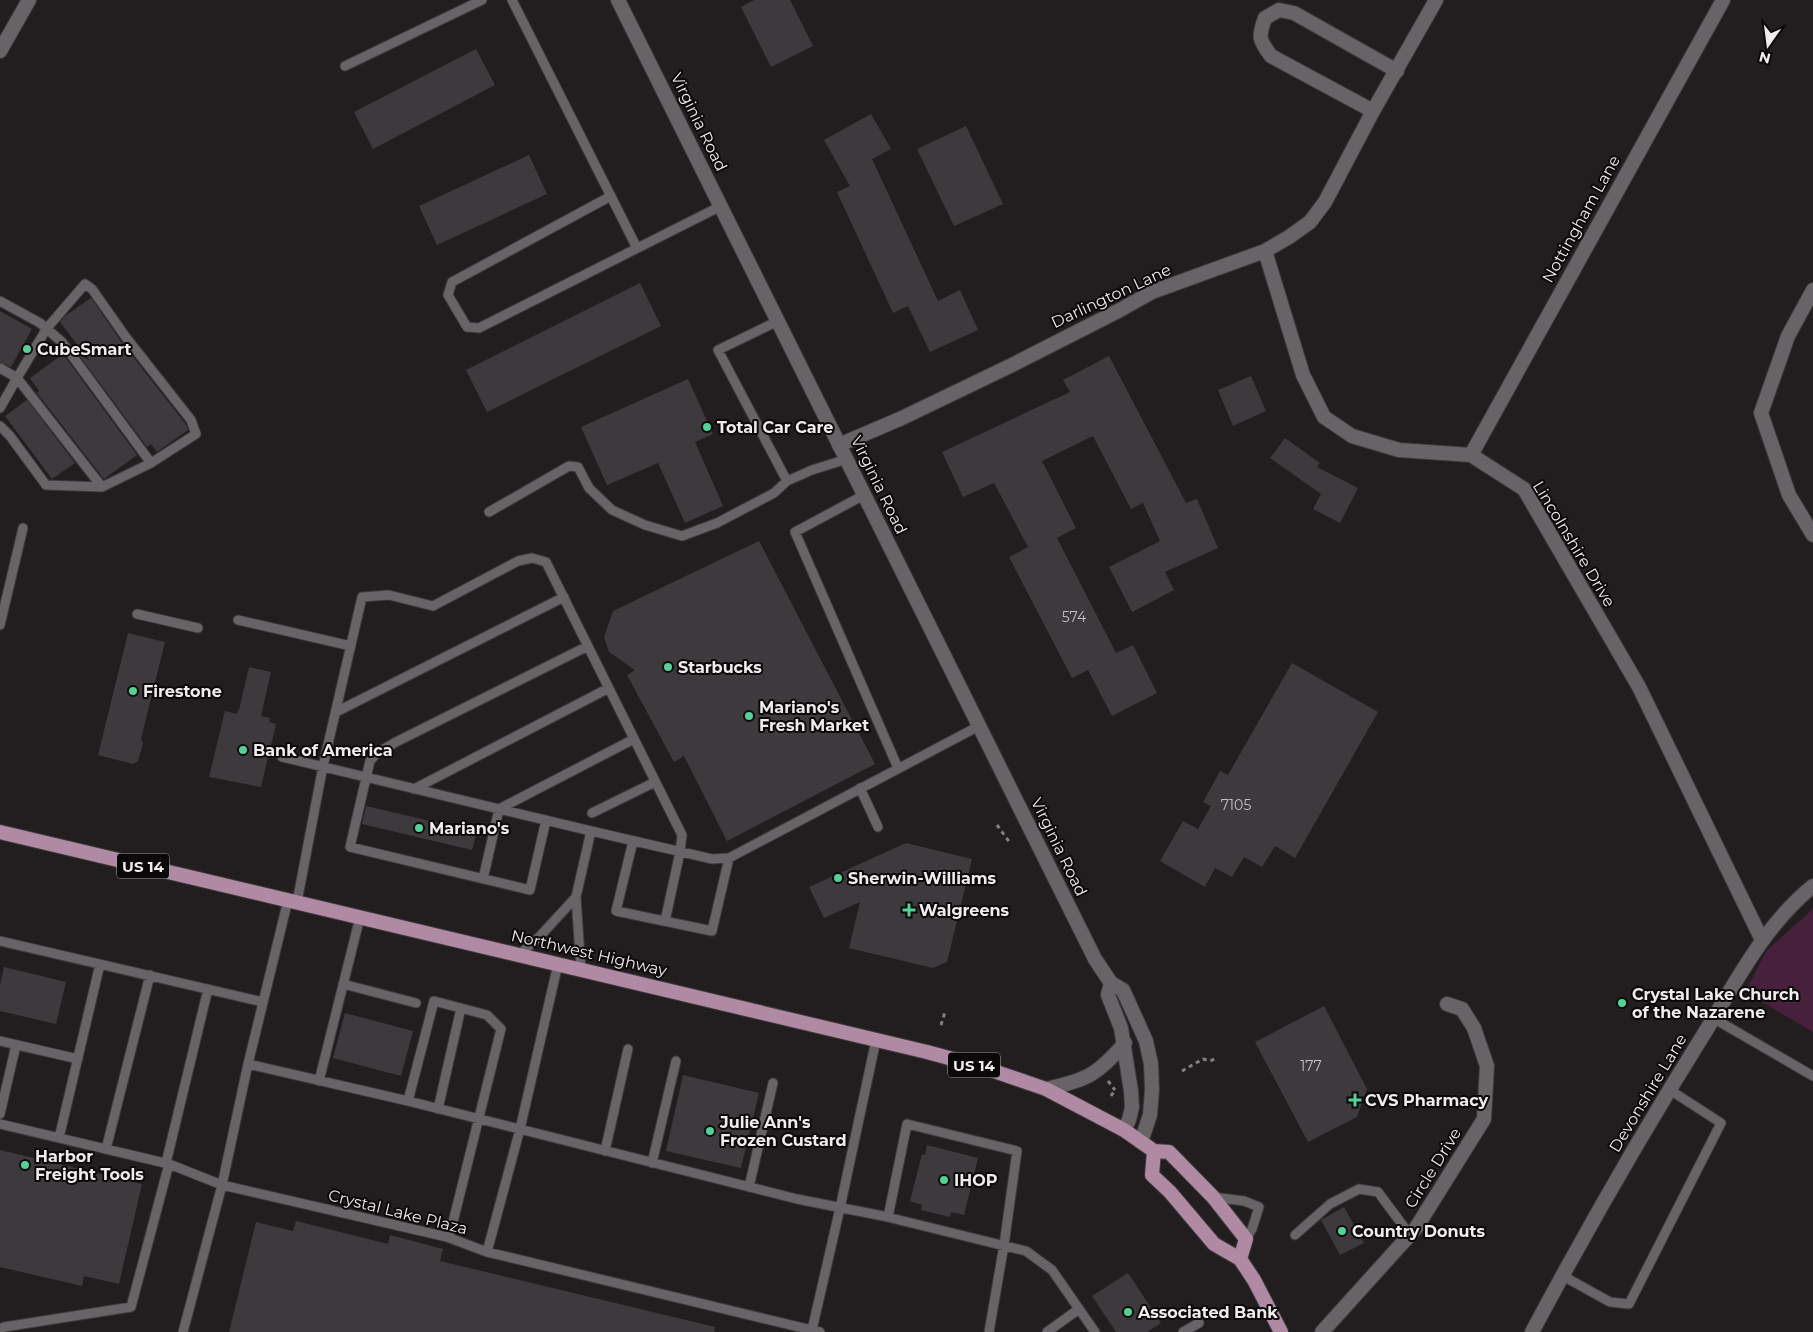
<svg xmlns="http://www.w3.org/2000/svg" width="1813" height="1332" viewBox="0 0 1813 1332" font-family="Montserrat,sans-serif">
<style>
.green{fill:#47203b}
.building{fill:#3e393c}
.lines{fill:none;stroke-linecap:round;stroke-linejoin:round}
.service-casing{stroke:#3d3a3c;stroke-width:11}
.minor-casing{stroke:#3d3a3c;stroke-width:16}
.tertiary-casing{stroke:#3d3a3c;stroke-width:16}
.primary-casing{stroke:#3d3a3c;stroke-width:16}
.path{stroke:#838082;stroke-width:3;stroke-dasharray:4 4;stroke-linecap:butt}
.service{stroke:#676366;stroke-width:9}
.minor{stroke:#676366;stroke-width:14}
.tertiary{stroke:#676366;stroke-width:14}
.primary{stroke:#b089a3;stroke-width:14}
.poi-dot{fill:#51d398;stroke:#0a0809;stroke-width:2}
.labels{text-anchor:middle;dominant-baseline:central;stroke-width:4;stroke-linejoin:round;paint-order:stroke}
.number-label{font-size:14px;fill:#c3bfc2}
.shield{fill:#0a0809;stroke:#aaa8a9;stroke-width:1}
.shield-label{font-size:15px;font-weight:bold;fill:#efecee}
.street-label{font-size:16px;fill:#efecee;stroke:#0a0809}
.poi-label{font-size:16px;font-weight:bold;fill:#efecee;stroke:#0a0809;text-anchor:start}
</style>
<rect width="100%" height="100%" fill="#221e20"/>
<path class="green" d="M1813,909V1032L1745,992L1767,950Z"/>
<path class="building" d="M754,0H790L813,46L771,67L741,7Z
M476,49L495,85L373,149L354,112Z
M871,114L891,149L872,159L938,301L960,290L978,330L930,352L908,306L893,313L837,192L850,186L824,140Z
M966,126L1003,204L954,226L917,149Z
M529,155L547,194L437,245L419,206Z
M640,283L661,326L487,412L466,370Z
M91,298L120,340L187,426L188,430L157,452L151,444L147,447L79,355L89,360L60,322L65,316Z
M0,311L32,329L11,367L0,362Z
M63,354L137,455L104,479L37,393L39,391L30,378Z
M1109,356L1186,503L1197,499L1218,548L1165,572L1174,590L1132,612L1109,567L1160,541L1143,503L1131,509L1093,436L1042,461L1076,528L1057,538L1116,653L1133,645L1157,693L1112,716L1088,670L1072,678L1009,557L1028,547L994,483L963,497L942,452L1070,392L1063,380Z
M1251,376L1266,411L1233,426L1218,390Z
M688,379L713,434L695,442L723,506L685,523L658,463L607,485L581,427Z
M27,400L75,463L52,479L5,416Z
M1285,438L1320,463L1317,467L1358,488L1340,523L1313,509L1321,494L1270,458Z
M759,541L875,764L727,841L684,756L674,762L627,675L635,670L609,652L604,637L613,611Z
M128,633L165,642L141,739L143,743L138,761L133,764L98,755Z
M1292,663L1378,712L1295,858L1275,846L1262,867L1244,857L1232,877L1215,868L1205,887L1160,861L1183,821L1198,829L1211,806L1203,802L1220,771L1228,775Z
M249,667L271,672L261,716L270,718L269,722L276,724L261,787L209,777L225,711L237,714L238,710H239Z
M366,806L477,832L472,850L362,824Z
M906,843L972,859L947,962L933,968L849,948L860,902L824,918L809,887Z
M4,967L66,982L56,1024L0,1011V985Z
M1324,1006L1367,1089L1357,1117L1308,1142L1255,1042Z
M345,1013L413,1031L401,1076L333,1058Z
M683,1075L759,1093L741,1168L666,1151Z
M927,1145L978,1158L964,1215L951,1212L950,1217L921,1210L922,1205L910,1201L922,1154L925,1155Z
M0,1150L142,1184L119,1284L84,1276L82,1286L0,1267Z
M1344,1207L1364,1243L1340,1255L1321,1220Z
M296,1221L388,1244L390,1235L443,1249L440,1261L715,1327L714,1332H229L256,1222L293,1231Z
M1128,1273L1161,1323L1147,1332H1116L1092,1296Z"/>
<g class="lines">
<g class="service-casing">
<path id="service" d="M512,0L637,248
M345,66L482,0
M611,196L452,282L448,295L467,327L479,328L721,206
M0,301L40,323L62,342L151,463
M778,321L718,350L787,481L812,470L847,459
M0,368L17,378L47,328L85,284L92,289L125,336L191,420L196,434L151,463L102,487L46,485L10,436L0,426
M0,408L17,378L102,487
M864,495L795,532L898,768
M489,512L569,466L578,467L589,488L612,510L645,525L682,536L717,523L774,493L787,481
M137,614L198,628
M238,620L351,646
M0,625L23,528
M336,712L564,597
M282,757L591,831
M860,788L878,827
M414,789L609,688
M592,813L655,782
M546,820L530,890L350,847L370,761L377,753L396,742L588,646
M633,841L616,911L712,931L729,858
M483,879L499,809L634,739
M297,902L323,766L362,597L389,595L433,606L518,561L532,558L546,562L682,835L680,852L665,921
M0,941L263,1002
M519,955L541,935L576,897
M581,970L576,897L591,831L712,859L729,858L979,726
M343,984L416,1003
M1713,1018L1813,1076
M0,1041L78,1059
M248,1064L408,1101L797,1199L883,1216L1026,1251L1052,1270L1095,1332
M319,1081L360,917
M408,1101L434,1001L487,1015L501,1029L449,1238
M438,1109L461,1008
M0,1114L16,1045
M0,1124L169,1164L222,1185L447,1237L487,1252L529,1262L820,1332
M59,1138L100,964
M106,1149L150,975
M605,1151L628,1049
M166,1163L208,989
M652,1163L676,1061
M749,1187L773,1083
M1213,1197L1244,1201L1259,1207L1252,1229L1246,1239
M888,1217L907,1124L1017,1151L1004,1245L989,1332
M1295,1235L1330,1204L1359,1189L1378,1192L1410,1235
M487,1252L520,1129L558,964
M1563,1276L1610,1302L1629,1304L1721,1123L1670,1090
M0,1329L4,1327L131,1307L169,1164
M812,1330L840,1208L876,1040
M183,1332L222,1185L248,1064L288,900
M1047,1332L1079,1309
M1183,1332L1199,1323"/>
</g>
<g class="minor-casing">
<path id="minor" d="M0,51L29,0
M1373,111L1271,56C1259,40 1258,37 1265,18L1279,10L1294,13L1397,71
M1265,251L1303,375L1324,417L1352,436L1399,450L1471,455L1524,489L1639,687L1762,940
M1813,290L1788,336L1761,413L1789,495L1813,535
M839,445L902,418L1012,365L1120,310L1152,292L1265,251L1289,237L1310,222L1325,202L1373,111L1436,0
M1471,455L1723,0
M1322,1332L1416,1228L1484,1119L1487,1066L1474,1028L1462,1009L1447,1004
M1532,1332C1587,1229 1645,1128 1707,1029C1738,978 1766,924 1813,886"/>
</g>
<g class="tertiary-casing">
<path id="tertiary" d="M618,0L1095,959L1111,983L1123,990L1146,1041L1151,1064L1152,1090L1150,1115L1141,1142
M1111,983L1108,995L1121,1028L1131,1091L1132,1107L1129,1120L1124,1130
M1046,1089C1087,1080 1097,1075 1125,1043"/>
</g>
<g class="primary-casing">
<path id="primary" d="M0,832L927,1052L982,1067L1046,1089L1124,1130L1154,1151L1169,1152L1213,1197L1246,1239L1240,1259
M1154,1151L1152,1175L1170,1192L1214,1244L1240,1259L1254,1280L1281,1332"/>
</g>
<path class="path" d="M997,825L1010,843
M941,1025L945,1012
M1182,1071L1203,1059L1210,1061L1217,1058
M1108,1081L1115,1090
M1111,1096L1115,1090"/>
<use href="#service" class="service"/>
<use href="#minor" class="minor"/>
<use href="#tertiary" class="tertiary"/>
<use href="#primary" class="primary"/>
</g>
<g class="poi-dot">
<circle cx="27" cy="349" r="5"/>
<circle cx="707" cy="427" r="5"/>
<circle cx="668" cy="667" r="5"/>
<circle cx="133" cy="691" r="5"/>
<circle cx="749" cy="716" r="5"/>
<circle cx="243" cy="750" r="5"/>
<circle cx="419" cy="828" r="5"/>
<circle cx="838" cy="878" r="5"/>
<path d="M906.5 902.5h5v5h5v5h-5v5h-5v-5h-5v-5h5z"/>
<circle cx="1622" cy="1003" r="5"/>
<path d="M1352.5 1092.5h5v5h5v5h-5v5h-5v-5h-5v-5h5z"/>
<circle cx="710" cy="1131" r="5"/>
<circle cx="25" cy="1165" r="5"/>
<circle cx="944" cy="1180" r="5"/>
<circle cx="1342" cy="1231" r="5"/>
<circle cx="1128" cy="1312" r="5"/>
</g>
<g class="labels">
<g class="number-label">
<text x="1074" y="617">574</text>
<text x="1236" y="805">7105</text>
<text x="1311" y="1066">177</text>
</g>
<g class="shield">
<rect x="117" y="853.5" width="52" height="25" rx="4"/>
<rect x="948" y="1052.5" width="52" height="25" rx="4"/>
</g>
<g class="shield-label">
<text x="143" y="866">US 14</text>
<text x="974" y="1065">US 14</text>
</g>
<g class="street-label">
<text transform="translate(699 122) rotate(64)">Virginia Road</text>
<text transform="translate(1581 219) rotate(-61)">Nottingham Lane</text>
<text transform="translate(1111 296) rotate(-25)">Darlington Lane</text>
<text transform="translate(879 485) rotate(64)">Virginia Road</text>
<text transform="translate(1574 544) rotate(59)">Lincolnshire Drive</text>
<text transform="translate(1059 847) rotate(64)">Virginia Road</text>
<text transform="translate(589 953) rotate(13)">Northwest Highway</text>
<text transform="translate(1648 1093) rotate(-59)">Devonshire Lane</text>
<text transform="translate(1433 1168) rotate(-58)">Circle Drive</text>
<text transform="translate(398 1212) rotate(14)">Crystal Lake Plaza</text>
</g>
<g class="poi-label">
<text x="37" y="349">CubeSmart</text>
<text x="717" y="427">Total Car Care</text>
<text x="678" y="667">Starbucks</text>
<text x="143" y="691">Firestone</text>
<text x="759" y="707">Mariano's<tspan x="759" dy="18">Fresh Market</tspan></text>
<text x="253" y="750">Bank of America</text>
<text x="429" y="828">Mariano's</text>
<text x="848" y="878">Sherwin-Williams</text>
<text x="919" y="910">Walgreens</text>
<text x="1632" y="994">Crystal Lake Church<tspan x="1632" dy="18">of the Nazarene</tspan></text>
<text x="1365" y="1100">CVS Pharmacy</text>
<text x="720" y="1122">Julie Ann's<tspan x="720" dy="18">Frozen Custard</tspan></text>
<text x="35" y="1156">Harbor<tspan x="35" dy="18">Freight Tools</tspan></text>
<text x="954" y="1180">IHOP</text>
<text x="1352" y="1231">Country Donuts</text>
<text x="1138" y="1312">Associated Bank</text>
</g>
</g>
<g transform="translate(1768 45) rotate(194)" stroke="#0a0809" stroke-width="4" paint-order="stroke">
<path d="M0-4L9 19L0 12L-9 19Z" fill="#efecee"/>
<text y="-8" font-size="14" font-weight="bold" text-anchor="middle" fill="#efecee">N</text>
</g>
</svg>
